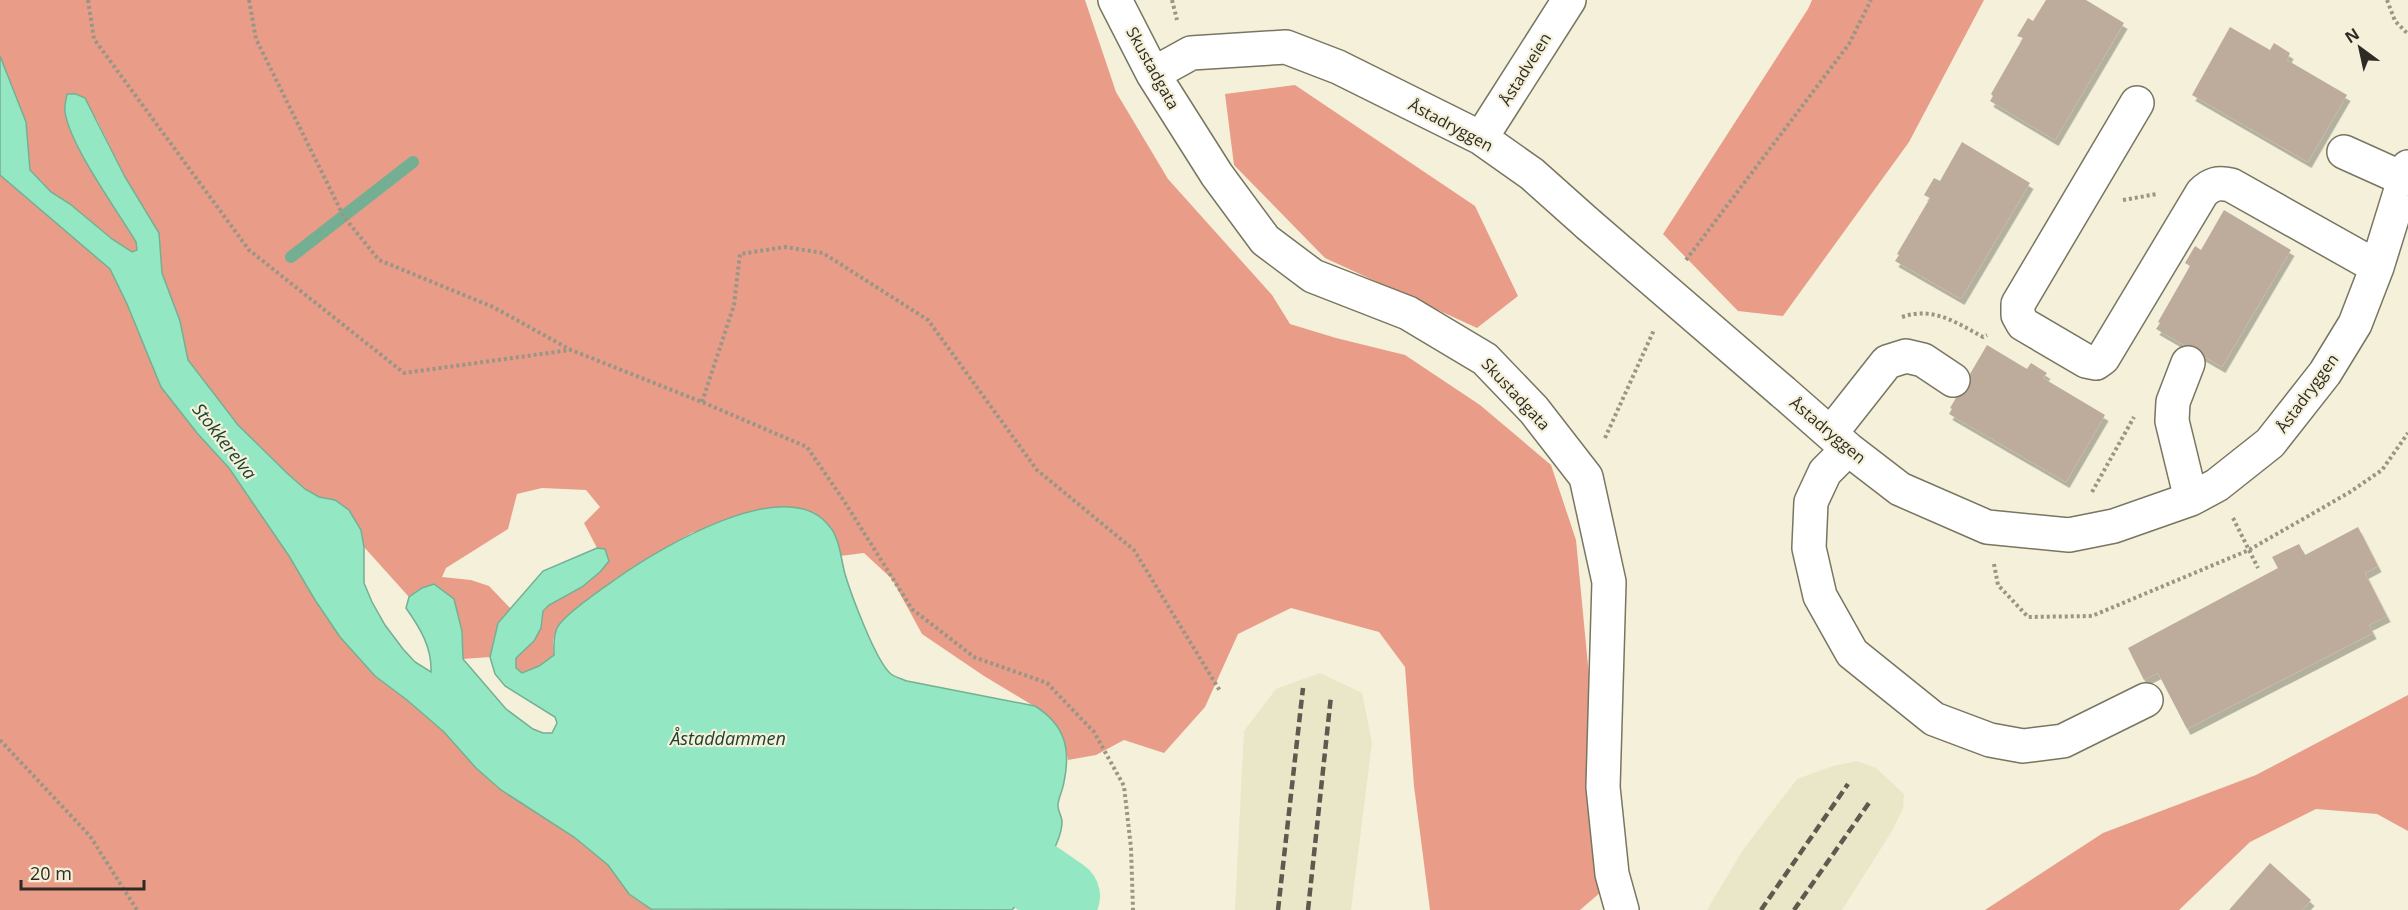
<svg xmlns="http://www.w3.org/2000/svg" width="2408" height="910" viewBox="0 0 2408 910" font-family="'Open Sans',sans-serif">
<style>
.built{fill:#eae6c8}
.forest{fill:#e99d88}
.water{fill:#93e7c3;stroke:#74af93;stroke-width:1.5}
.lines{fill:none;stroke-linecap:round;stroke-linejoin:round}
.stream{stroke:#74af93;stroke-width:12}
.river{stroke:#93e7c3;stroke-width:74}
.building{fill:#bdac9b;filter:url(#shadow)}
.minor-casing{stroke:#787561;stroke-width:36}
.path{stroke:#999685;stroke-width:4;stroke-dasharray:3 3;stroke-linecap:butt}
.minor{stroke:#fff;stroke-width:33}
.rail{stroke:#5d5a4f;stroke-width:4.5;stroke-dasharray:9 4.5;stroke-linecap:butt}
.minor-bridge-casing{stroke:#787561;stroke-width:36;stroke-linecap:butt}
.minor-bridge{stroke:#fff;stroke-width:33}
.labels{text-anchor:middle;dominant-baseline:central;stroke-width:4.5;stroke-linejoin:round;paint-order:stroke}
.street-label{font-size:16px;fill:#2d2b23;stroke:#f4f0d9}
.water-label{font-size:18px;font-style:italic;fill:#1b4131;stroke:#f4f0d9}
</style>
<defs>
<filter id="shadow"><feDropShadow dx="3.5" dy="6" stdDeviation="0" flood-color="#0004"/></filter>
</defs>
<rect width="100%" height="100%" fill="#f4f0d9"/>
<path class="built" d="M1320,673L1362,693L1372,743L1351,910H1235L1244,731L1276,689Z
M1857,761L1876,768L1904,794L1903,808L1892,831L1842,910H1707L1743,850L1797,779L1833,766Z"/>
<path class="forest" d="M0,0H1085L1116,92L1168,179L1272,295L1290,324L1336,338L1405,355L1480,405L1551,465L1576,540L1609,885L1580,910H1430L1414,786L1405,667L1379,632L1291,608L1238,634L1205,707L1164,753L1124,740L1096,755L1068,760L1064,740L1047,714L984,676L922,634L892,579L864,553L840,556L831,527L693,532L633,567L593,595L557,627L553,641L554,655L539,666L522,673L516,668V658L541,628L543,611L605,549L597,548L584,523L600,507L586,490L542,488L517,494L508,529L446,568L442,577L471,580L489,586L511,609L498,623L490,657L463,659L462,631L422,588L409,597L364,547L361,530L335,500L319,497L305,489L288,474L238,425L188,360L180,321L162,273L159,233L125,177L96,118L65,111C80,158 111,199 136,242L137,250L132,252L112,239L70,204L51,192L30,170L26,122L0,56Z
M1812,0H1984L1909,142L1783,316L1738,311L1663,234L1808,9Z
M1295,85L1475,206L1518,296L1477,328L1325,258L1234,165L1225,94Z
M0,175L110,269L127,304L161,387L197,433L229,468L289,556L315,600L340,637L375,676L407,700L444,732L476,768L501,790L574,837L608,865L619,879L651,909L657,910H0Z
M2408,695V831L2377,814L2316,809L2250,842L2179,910H1985L2103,833L2256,775Z"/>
<path class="water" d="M0,56L26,122L30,170L51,192L70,204L112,239L132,252L137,250L136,242C117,210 70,146 65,112C64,107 66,100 67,94H76L85,98L125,177L159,233L162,273L180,321L188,360L238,425L288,474L305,489L319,497L335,500L349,510L361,530L364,547V583L372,602L385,625L403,649L415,662L431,672C432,647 420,628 406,608L409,597L422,588L434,584L454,599L462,631L463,659L506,709L533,729L543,733H552L557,723L555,717L505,686L495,674L490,657L498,623L543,571L597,548L605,549L609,561L600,572L582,587L549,605L543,611L541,628L534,641L516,658V668L522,673L539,666L554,655C554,646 553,637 557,628C563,615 603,588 616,579C658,549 788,470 830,527C840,539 841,560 845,574C851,594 876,662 891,674C895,677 902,679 907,681L1035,706C1065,725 1071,748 1064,782C1063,789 1059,797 1058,804C1057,810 1062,816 1062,822C1062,847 1028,892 1012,910L651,909L629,894L608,865L574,837L501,790L476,768L444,732L407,700L375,676L340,637L315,600L289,556L229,468L197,433L161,387L127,304L110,269L0,175Z"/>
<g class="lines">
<path class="stream" d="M291,257L413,162"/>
<path class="river" d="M1037,878L1063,896"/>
</g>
<path class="building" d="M2046,0H2086L2124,23L2055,140L1990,101L1993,96L1991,94L2023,38L2017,36L2028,18L2033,21Z
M2230,27L2270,50L2274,43L2290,53L2287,60L2347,95L2308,162L2192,95Z
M1962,142L2030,183L1961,299L1895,261L1899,255L1897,254L1930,198L1924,195L1934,178L1940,181Z
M2224,210L2291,250L2222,367L2156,329L2160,323L2158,322L2190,266L2185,263L2195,246L2201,250Z
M1987,345L2027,369L2031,363L2047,373L2043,378L2105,415L2066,482L1949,414L1952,409L1950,408Z
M2358,527L2378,566L2365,573L2387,616L2369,625L2373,633L2187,729L2158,673L2144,680L2128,648L2278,568L2272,557L2299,544L2305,555Z
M2270,863L2311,900L2302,910H2229Z"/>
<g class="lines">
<g class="minor-casing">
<path id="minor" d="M1115,0L1153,74L1217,175L1265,240L1313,276L1408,313L1485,359L1534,410L1586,477L1609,582L1603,787L1612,874L1622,910
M1153,74L1191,53L1286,47L1338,67L1481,138L1532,174L1588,224
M2137,103L2018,304V315L2023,324L2086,361L2096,363L2103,358L2202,193C2211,184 2218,182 2231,185L2377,267
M1481,138L1569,0
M2344,152L2404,179
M2188,363L2173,402L2172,421L2191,499
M1783,392L1848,449L1900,489L1987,527L2069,535L2114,526L2191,499L2217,485L2270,443L2325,373L2355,324L2377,267L2408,167
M1831,433L1887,362L1906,356L1923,360L1953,380
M1848,449L1825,472L1811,502L1809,548L1820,596L1852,653L1934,719L1990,740L2023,746L2063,741L2146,700"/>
</g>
<path class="path" d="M88,0L94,39L249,250L404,373L570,350
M249,0L256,39L344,217L379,260L493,307L571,350L702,402L807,447L844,501L912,609L974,657L1047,683L1094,732L1124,786L1131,848L1133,910
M1172,0L1177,20
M2387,0L2395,21L2408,34
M2123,200L2157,194
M1686,260L1849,44L1871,0
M1902,317C1933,306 1957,323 1983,337L1987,335
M702,402L734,305L740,254L785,247L823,253L928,320L1037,470L1134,550L1220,691
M1605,438L1654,330
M2092,492L2134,417
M2233,518L2258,568
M1994,564L1998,585L2028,617L2092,616L2249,550L2350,492L2382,470L2408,433
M0,740L90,836L137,910"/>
<use href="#minor" class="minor"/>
<path class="rail" d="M1278,910L1303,688
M1308,910L1331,696
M1761,910L1848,784
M1794,910L1871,800"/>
<g class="minor-bridge-casing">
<path id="minor-bridge" d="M1588,224L1783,392"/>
</g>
<use href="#minor-bridge" class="minor-bridge"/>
</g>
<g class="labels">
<g class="street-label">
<text transform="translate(1153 68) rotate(61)">Skustadgata</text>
<text transform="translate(1525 69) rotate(-58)">Åstadveien</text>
<text transform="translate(1451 125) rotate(28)">Åstadryggen</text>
<text transform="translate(2307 393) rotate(-54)">Åstadryggen</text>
<text transform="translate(1516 394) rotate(47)">Skustadgata</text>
<text transform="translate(1828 430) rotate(40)">Åstadryggen</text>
</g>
<g class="water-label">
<text transform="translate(225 441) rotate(52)">Stokkerelva</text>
<text x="728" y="738">Åstaddammen</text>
</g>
</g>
<g transform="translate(2360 48) rotate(327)" stroke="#f4f0d9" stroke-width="4.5" paint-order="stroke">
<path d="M0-4.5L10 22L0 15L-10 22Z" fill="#2d2b23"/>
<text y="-9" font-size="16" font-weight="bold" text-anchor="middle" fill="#2d2b23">N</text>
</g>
<path d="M21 880v9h123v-9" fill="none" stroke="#2d2b23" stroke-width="3"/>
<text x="30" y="880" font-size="18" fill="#2d2b23" stroke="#f4f0d9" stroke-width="4.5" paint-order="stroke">20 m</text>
</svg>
